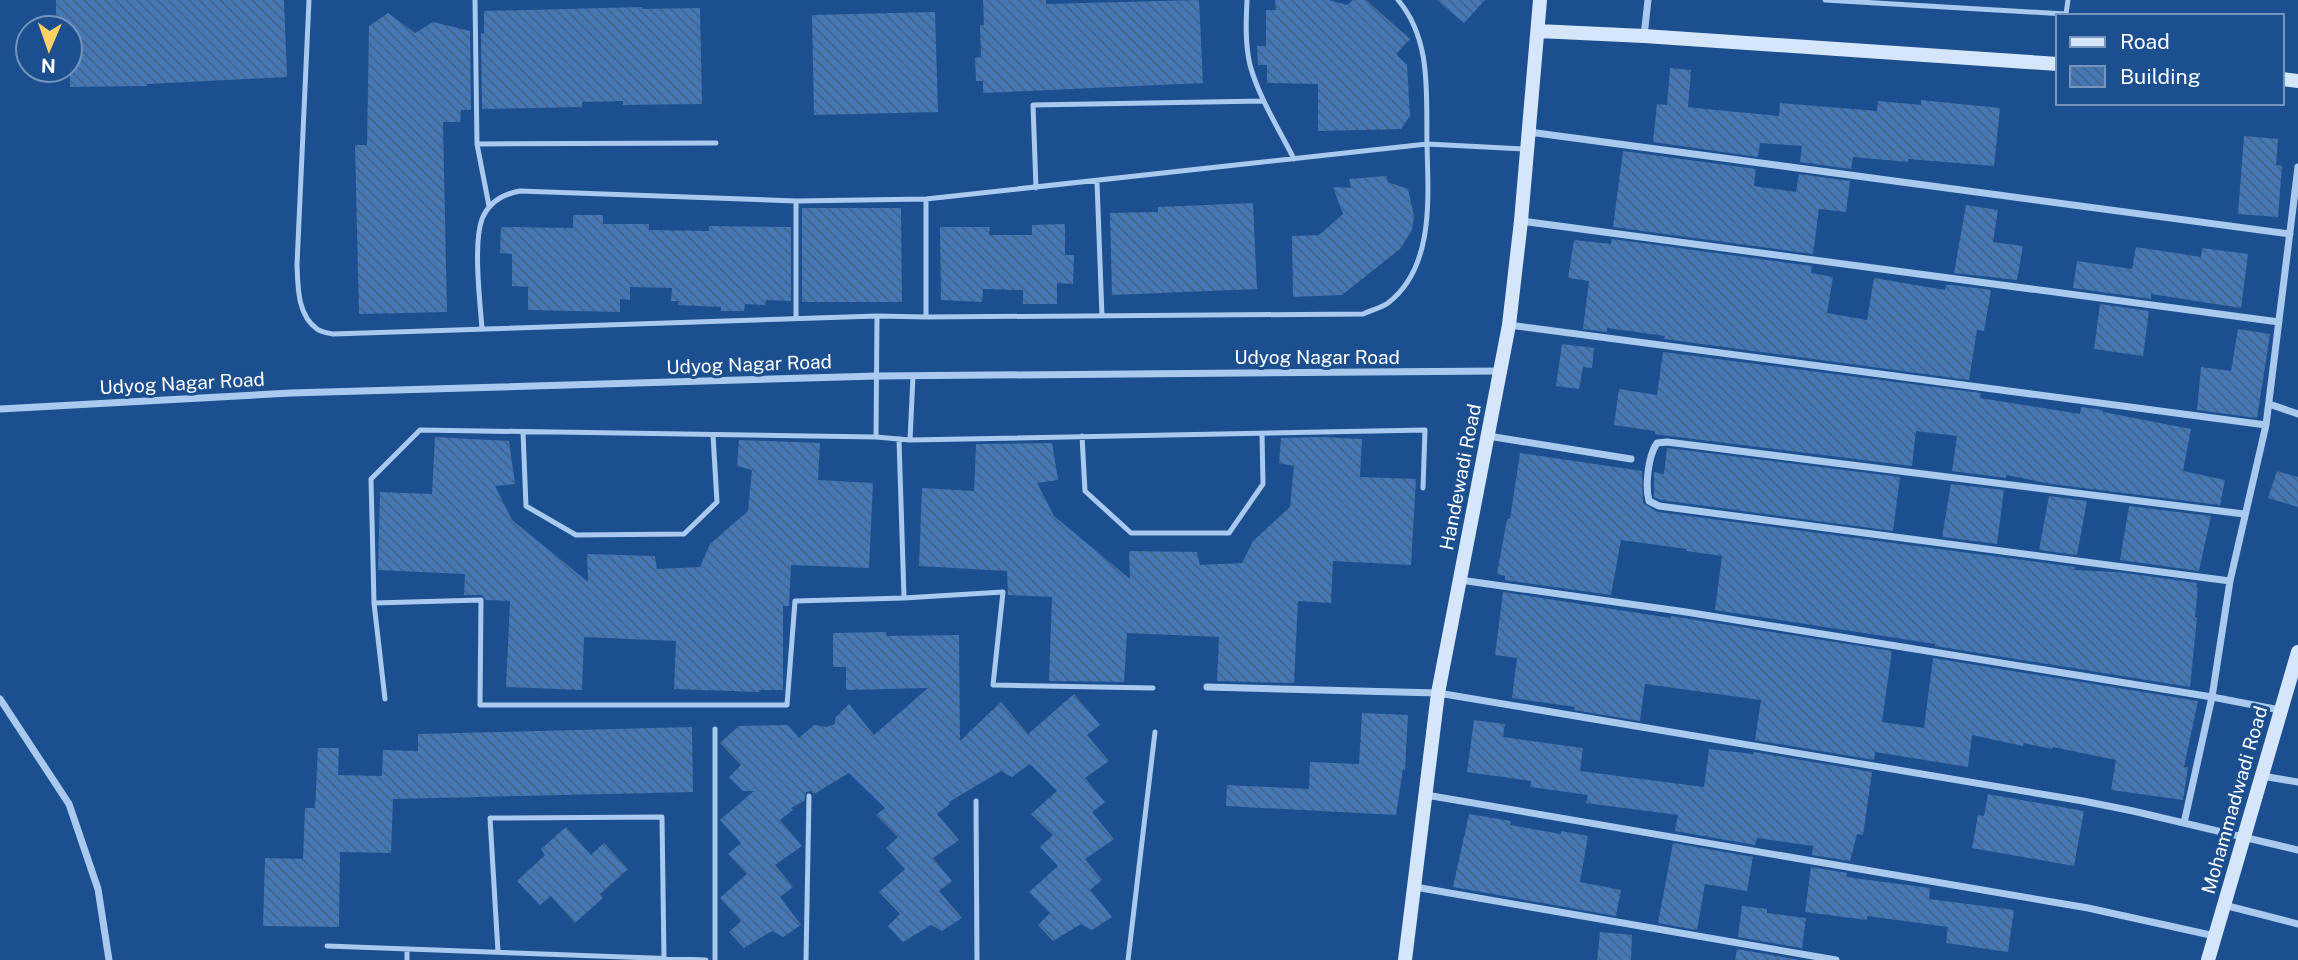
<svg xmlns="http://www.w3.org/2000/svg" width="2298" height="960" viewBox="0 0 2298 960" font-family="'Public Sans',sans-serif">
<style>
.building{fill:url(#building-back-hatch)}
.lines{fill:none;stroke-linecap:round;stroke-linejoin:round}
.lane{stroke:#a9c9ee;stroke-width:5}
.street{stroke:#a9c9ee;stroke-width:7}
.secondary{stroke:#d6e6fa;stroke-width:14}
.labels{text-anchor:middle;dominant-baseline:central;stroke-width:6;stroke-linejoin:round;paint-order:stroke}
.street-label{font-size:19px;fill:#fff;stroke:#1b4f8f}
</style>
<defs>
<pattern id="building-back-hatch" width="6" height="6" patternUnits="userSpaceOnUse" patternTransform="scale(1.75)"><rect width="6" height="6" fill="#4478b7"/><path d="M-1 5l2 2M0 0l6 6M5-1l2 2" fill="none" stroke="#486282"/></pattern>
</defs>
<rect width="100%" height="100%" fill="#1b4f8f"/>
<path class="building" d="M56,0H284L287,77L147,84V86L70,87V24H56Z
M983,0H1046V4L1199,0L1203,83L983,93V81H976L975,58L981,57L980,25H984Z
M1275,0H1329L1347,5L1353,0H1366L1410,39L1396,54L1407,65L1410,116L1401,129L1318,131V84L1267,83V65H1258L1257,46H1266V10H1276Z
M1437,0H1485L1464,23Z
M642,7V9L700,8L702,104L623,105V101L582,102V107L482,109L481,33L484,34V11Z
M935,12L938,112L814,115L812,15Z
M388,13L415,33L433,22L470,31L471,110H461L460,122H443L447,312L359,314L355,145H367L369,26Z
M1670,68L1691,70L1688,107L1696,108L1779,116L1780,103L1877,111L1878,101L1921,105V100L2000,108L1994,166L1908,159V162L1853,157L1851,169L1800,162L1802,146L1760,143L1758,157L1653,142L1657,104L1667,105Z
M2244,136L2278,139L2276,165L2282,166L2278,217L2238,214Z
M1623,151L1756,169L1754,186L1796,192L1799,174L1850,181L1846,212L1819,209L1813,254L1613,227Z
M1386,176L1388,182L1408,189L1414,216L1412,230L1400,249L1342,295L1293,297L1292,236L1319,235L1343,214L1333,187L1351,188L1349,179Z
M1253,203L1257,289L1112,295L1110,213L1158,212V207Z
M1966,205L1998,210L1993,242L2023,246L2017,280L1954,273Z
M802,208H901L902,302H802Z
M573,215H603V224H649V230L709,231V226L791,227V301L766,300L765,305L745,304L744,311H721V307L678,305L679,301H671L672,288L630,287V300L620,299V312L528,310V287L512,286V254L500,253L501,227L573,228Z
M1065,224V255H1074L1073,284L1057,283V304H1023V290L983,289L982,302L941,300L940,227H990L989,235H1032V225Z
M1612,239L1812,266L1811,273L1833,277L1827,313L1867,320L1874,278L1945,290L1946,285H1952L1991,290L1984,331L1977,330L1969,380L1664,339L1665,336L1607,328V332L1583,329L1589,281L1568,278L1574,240L1611,244Z
M2136,247L2201,257L2202,248L2248,254L2241,308L2151,294V299L2073,288L2077,261L2132,269Z
M2100,304L2149,311L2143,356L2094,349Z
M2238,329L2270,334L2257,418L2197,410L2201,367L2231,371Z
M1562,344L1594,348L1592,368L1583,367L1579,389L1556,386Z
M1663,352L1981,393L1980,398L2080,414L2081,407L2103,410V412L2191,429L2183,471L2225,480L2220,505L2051,484L2006,475V478L1952,471L1957,436L1916,431L1912,466L1669,436L1655,434V431L1614,425L1619,389L1657,395Z
M435,437L509,441L515,484L495,486L512,520L588,582L587,554L655,556L657,569L700,567L710,544L748,511L752,470L737,466L739,440L820,443L818,480L873,483L869,568L791,565L789,606H783V690H758L760,692L674,689L676,641L584,637L582,690L506,687L510,601L486,600L482,595H464L465,574L378,570L380,492L432,494Z
M1320,437L1362,439L1360,477L1416,479L1411,565L1333,561L1331,603L1298,601L1294,683L1217,681L1219,637L1127,633L1124,682L1049,681L1052,597L1008,595L1007,571L919,566L922,488L974,491L976,444L1052,443L1058,480L1037,483L1054,516L1130,579L1129,551L1197,552L1200,565L1242,563L1253,541L1290,507L1294,466L1279,463L1281,438Z
M1667,448L1900,477L1893,531L1661,500L1654,497V472L1664,474Z
M1520,453L1642,471L1643,503L1658,512L2075,567L2074,570L2118,572L2197,583L2196,587L2198,588L2195,617L2197,618L2190,687L1935,646V644L1715,610L1722,556L1686,551L1687,549L1621,540L1611,595L1505,580V576L1497,574L1507,519H1510Z
M2277,471L2298,477V507L2268,498Z
M1951,484L2004,490L1997,544L1942,537Z
M2049,496L2087,501L2077,555L2039,550Z
M2129,506L2211,516L2199,571L2120,560Z
M1503,592L1671,618V616L1690,619L1892,651L1882,722L1924,728L1933,658L2198,701L2184,767H2188L2183,800L2111,790L2116,760L2053,747L2052,749L2024,743L2023,746L1972,735L1968,767L1875,752L1874,760L1755,740L1761,700L1645,684L1640,721L1574,710L1575,707L1512,698L1517,658L1495,655Z
M886,632L887,636L959,635L960,741L1001,702L1028,734L1074,694L1100,725L1087,735L1109,761L1085,778L1105,802L1092,812L1114,839L1085,859L1102,880L1090,890L1112,917L1092,930L1081,924L1053,941L1038,925L1050,913L1029,892L1058,866L1040,847L1053,835L1031,814L1057,791L1030,764L1012,777L1001,771L949,802L950,804L937,814L959,840L933,858L952,881L939,891L962,918L942,931L931,925L903,942L888,926L900,914L879,892L905,869L886,848L898,837L876,815L885,808L849,773L814,794L811,791L806,792L804,801L791,808L793,810L780,820L802,846L775,865L793,887L780,897L801,925L783,937L772,931L744,948L729,932L741,921L720,898L747,874L728,854L741,843L720,820L754,791H743L729,777L741,765L720,743L739,726L788,725L799,738L814,725L826,727L835,724V718L849,704L874,735L928,688L846,690V667H833V633Z
M1362,713L1408,715L1405,770L1403,769L1396,815L1226,806L1227,785L1309,789L1310,762L1359,764Z
M1474,720L1505,724L1503,737L1583,748L1580,771L1704,787L1709,749L1753,754L1754,752L1872,772L1863,835L1857,834L1850,861L1812,855L1813,846L1757,838L1755,845L1675,831L1678,815L1586,803L1588,795L1530,787L1531,781L1467,772Z
M692,727L693,792L393,799L391,853L340,852L339,927L263,926L265,858L303,859L305,808H315L318,748H339L338,775L382,776L383,750L418,751V734Z
M1988,794L2084,811L2074,866L1972,848L1978,815L1984,816Z
M1469,814L1511,821L1510,825L1561,834V831L1588,836L1580,882L1621,890L1616,916L1453,887Z
M566,827L591,855L604,843L628,869L600,894L603,898L575,923L551,896L540,905L517,881L545,855L541,849Z
M1673,843L1753,857L1747,891L1705,884L1697,930L1658,923Z
M1811,867L1847,873L1846,877L1930,888L1929,899L2014,910L2008,952L1946,943L1948,927L1867,916V920L1805,912Z
M1742,906L1767,909V913L1806,918L1802,948L1738,937Z
M1600,932L1632,935L1631,960H1597Z
M1737,949L1800,960H1735Z"/>
<g class="lines">
<path class="lane" d="M309,0L297,265C298,286 297,315 317,329C321,332 328,333 333,334L877,316L926,317L1363,314C1371,310 1381,308 1388,303C1435,267 1428,196 1427,144L1524,149
M475,0L477,144L489,206
M1247,0C1246,22 1245,44 1250,65C1259,98 1279,129 1294,159
M1825,0L2066,14L2068,0
M477,144L716,143
M1097,182L1102,316
M1036,188L1033,105L1264,101
M796,201V318
M926,317V199
M482,329C480,301 473,244 482,219C489,202 503,194 520,191L796,201L926,199L1427,144C1426,94 1432,40 1398,0
M913,376L910,440L1425,430L1423,488
M523,432L526,506L576,535L684,534L717,502L713,435
M1082,436L1085,491L1131,533H1229L1263,484L1262,433
M876,437L910,440
M904,598L1003,592L993,685L1153,688
M374,603L481,600L480,705H787L795,601L904,598L899,439
M385,699L374,603L371,479L420,430L876,437L877,316
M976,801L977,960
M327,946L706,960
M407,949V960
M498,952L490,818L662,817L664,959
M715,960V729
M806,960L809,796
M1128,960L1155,732"/>
<path class="street" d="M1644,36L1648,0
M1529,132L2290,234
M1521,221L2279,322
M1509,325L2266,425
M2269,404L2298,414
M0,409L291,393L877,376L1499,371
M1488,436L1631,459
M1460,580L1686,612L2212,697L2280,710
M2230,581L1659,506L1649,501C1645,486 1648,456 1657,443L1667,442L2244,514
M1207,687L1438,693L2083,801L2133,811L2298,850
M0,699L69,804L98,889L109,960
M2262,776L2298,782
M1426,795L2088,908L2215,936
M2184,823L2212,697L2230,581L2266,425L2298,167
M1415,887L1836,960
M2224,905L2298,924"/>
<path class="secondary" d="M1538,31L1644,36L2058,64
M2282,79L2298,81
M1405,960L1438,693L1509,325L1521,221L1540,0
M2208,960L2298,652"/>
</g>
<g class="labels">
<g class="street-label">
<text x="1317" y="357">Udyog Nagar Road</text>
<text transform="translate(749 364) rotate(-2)">Udyog Nagar Road</text>
<text transform="translate(182 383) rotate(-3)">Udyog Nagar Road</text>
<text transform="translate(1460 477) rotate(-79)">Handewadi Road</text>
<text transform="translate(2234 800) rotate(-74)">Mohammadwadi Road</text>
</g>
</g>
<rect x="2056" y="14" width="228" height="91" fill="#1b4f8f" stroke="#7695bc" stroke-width="2"/>
<rect x="2070" y="37" width="35" height="10" fill="#d6e6fa" stroke="#7695bc" stroke-width="2"/>
<text x="2120" y="49" font-size="21" fill="#ffffff">Road</text>
<rect x="2070" y="66" width="35" height="21" fill="url(#building-back-hatch)" stroke="#7695bc" stroke-width="2"/>
<text x="2120" y="84" font-size="21" fill="#ffffff">Building</text>
<g transform="translate(49 49) rotate(182)"><circle r="33" fill="#1b4f8f" stroke="#7695bc" stroke-width="2"/>
<path d="M0-5L12 26L0 18L-12 26Z" fill="#ffd166"/>
<text y="-10" font-size="19" font-weight="bold" text-anchor="middle" fill="#ffffff">N</text>
</g>
</svg>
